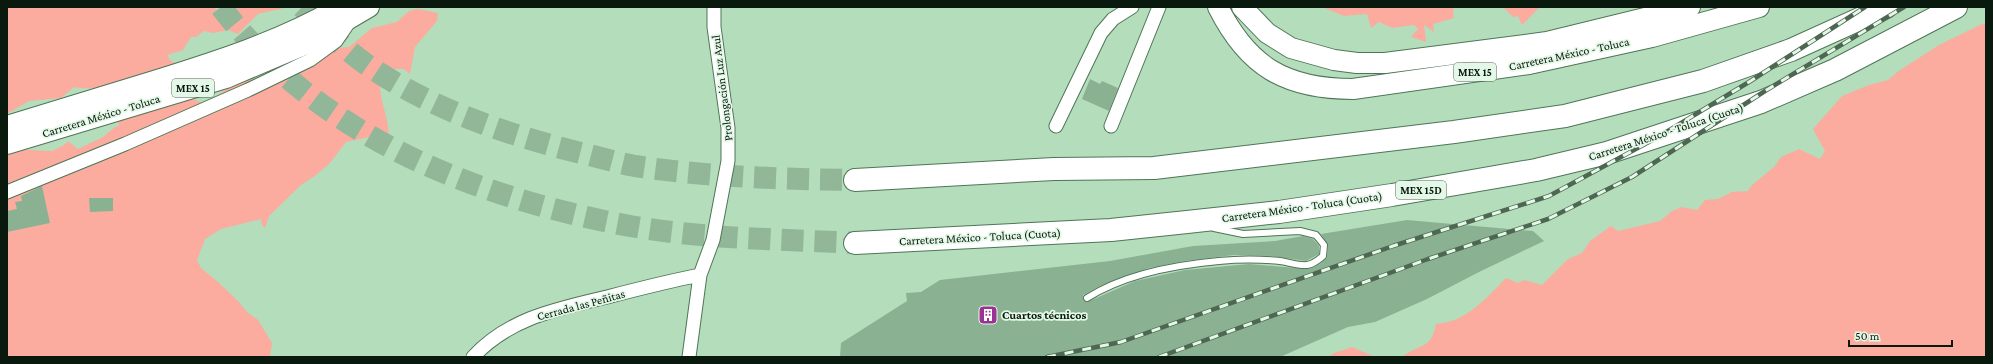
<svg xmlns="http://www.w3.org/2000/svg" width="1993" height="364" viewBox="0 0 1993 364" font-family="'Crimson Pro',serif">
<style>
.green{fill:#fbac9e}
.building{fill:#8ab292}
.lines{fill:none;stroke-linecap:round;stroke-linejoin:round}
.highway-tunnel{stroke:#92b698;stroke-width:22;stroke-dasharray:22 11;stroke-linecap:butt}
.lane-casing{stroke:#4f7557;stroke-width:8}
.street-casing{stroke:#4f7557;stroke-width:15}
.primary-casing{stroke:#4f7557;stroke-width:22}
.highway-casing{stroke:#4f7557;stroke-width:24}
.lane{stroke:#fff;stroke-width:6}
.street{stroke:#fff;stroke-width:13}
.primary{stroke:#fff;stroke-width:20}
.highway{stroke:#fff;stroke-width:22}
.rail-casing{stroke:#4e6752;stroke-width:4.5}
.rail{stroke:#e3f8e7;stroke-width:3;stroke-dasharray:9;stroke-linecap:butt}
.labels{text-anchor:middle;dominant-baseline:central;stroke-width:3.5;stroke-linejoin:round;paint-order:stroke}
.shield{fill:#e3f8e7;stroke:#4b5c4e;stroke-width:1}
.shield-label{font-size:11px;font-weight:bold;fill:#0a190d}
.street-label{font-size:12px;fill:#0a190d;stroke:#e3f8e7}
.poi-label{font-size:12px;font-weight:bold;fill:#0a190d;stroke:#e3f8e7;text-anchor:start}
</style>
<rect width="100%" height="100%" fill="#b4ddbb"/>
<path class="green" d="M7,7H213L217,10L233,7H288L258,14L238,34L228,30L213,33L204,31L196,37H191L183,50L167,55L170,60L178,65L106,88C95,87 85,90 74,87L61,98L29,101L7,114Z
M1322,7H1453L1454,18L1433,24L1434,32L1424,25L1426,42L1411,37L1418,29L1414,25L1392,28L1379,22L1371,28L1367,14L1344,16Z
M1503,7H1540L1522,25L1518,16L1513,17Z
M418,9L438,13L437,21L415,47L410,74L404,69H395L380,87C381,105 391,124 388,141L374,136L346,142L330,163L316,175L301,185L269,216L265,228L262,225L261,219L221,229L205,239L197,260L201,268L218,282L237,300L247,312L258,320L272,343L270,357H7V149L52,151L66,144L68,141L78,149L103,137L115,127L119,126L118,121L180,103L188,97L205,104L238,81L246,79L272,81L294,78L296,75L298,63L317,64L325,52L338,48L349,47L372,28L397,22L409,11Z
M1982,24H1986V357H1402C1420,343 1431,350 1436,324C1467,322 1486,298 1506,278L1518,283L1524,280L1542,285L1568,259L1582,253L1590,241L1611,226L1618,231L1660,221L1672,211L1682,207L1697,210L1705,200L1718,199L1732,192L1748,191L1751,186L1774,167L1781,157L1799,149L1820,159L1825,151L1813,129L1842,96L1869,85L1888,80L1900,70L1939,45Z
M1352,347L1375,357H1328L1334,353Z"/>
<path class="building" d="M1090,79L1100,84L1102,81L1118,88L1109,111L1082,99Z
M42,186L50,223L7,232V211L17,209L15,202L22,201L21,196Z
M89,198H113V211L90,212Z
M1407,220L1533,231L1544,241L1479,272L1427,299L1375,322L1348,327L1280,357H840L841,343L907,301L906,293L921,292L940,280L1110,261L1193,246L1275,241L1303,236L1313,239L1319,246V254L1306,261L1272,256L1234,255L1184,261L1149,268L1100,286L1083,295V300L1087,302L1135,281L1185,270L1249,264L1310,269L1320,264L1327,257L1328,245L1321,234Z"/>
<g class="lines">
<path class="highway-tunnel" d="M221,7C320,137 474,197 630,226C704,239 780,239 855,243
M302,7C324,28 347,52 373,69C436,111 511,136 585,154C602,158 618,163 635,166C708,177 782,179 855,180"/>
<g class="lane-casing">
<path id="lane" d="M1087,298C1125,274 1174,265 1219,261C1239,259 1259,259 1280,261C1288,262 1299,266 1307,265C1314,264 1318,260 1323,256L1324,245L1316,235L1300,231L1243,234L1214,228"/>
</g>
<g class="street-casing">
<path id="street" d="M1056,126L1101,33L1113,19L1132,7
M1111,126L1159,7
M7,192L125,144L248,90L310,60L336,41L349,22
M473,357C509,318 557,309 607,297C638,289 669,281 700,275
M689,357L700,275L713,240L728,161V128L714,27V7"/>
</g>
<g class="primary-casing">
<path id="primary" d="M1218,7C1248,67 1286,89 1353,89L1529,64L1652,37L1759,7
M1242,7L1267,33L1291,48L1334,60L1357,63H1385L1547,42L1690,7
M7,126C56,111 105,96 154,81C218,61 281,41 340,7
M7,144L226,78L306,44L369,7"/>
</g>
<g class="highway-casing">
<path id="highway" d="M855,180L1054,169L1154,168L1454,132L1565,116L1703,81L1791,50L1886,7
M855,243L1111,230L1187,222L1279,212L1392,195L1536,170L1607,153L1761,102L1835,70L1956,7"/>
</g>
<use href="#lane" class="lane"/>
<use href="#street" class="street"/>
<use href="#primary" class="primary"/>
<use href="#highway" class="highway"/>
<g class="rail-casing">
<path id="rail" d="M1047,357L1121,342L1393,246L1549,196L1658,137L1749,82L1865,7
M1159,357L1428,259L1548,219L1632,177L1765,91L1904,7"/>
</g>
<use href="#rail" class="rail"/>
</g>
<defs>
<g id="building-square" transform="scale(1)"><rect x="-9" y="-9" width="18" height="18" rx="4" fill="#9a3294" stroke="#e3f8e7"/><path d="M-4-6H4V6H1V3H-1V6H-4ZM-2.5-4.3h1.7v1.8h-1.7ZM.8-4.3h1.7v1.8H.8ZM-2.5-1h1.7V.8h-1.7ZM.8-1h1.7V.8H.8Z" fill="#fff"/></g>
</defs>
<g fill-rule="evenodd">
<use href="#building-square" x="988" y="315"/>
</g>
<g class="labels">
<g class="shield">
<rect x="1454" y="63" width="42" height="18" rx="3"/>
<rect x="172" y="79" width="42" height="18" rx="3"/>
<rect x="1396" y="181" width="50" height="18" rx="3"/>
</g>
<g class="shield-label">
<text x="1475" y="72">MEX 15</text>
<text x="193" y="88">MEX 15</text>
<text x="1421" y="190">MEX 15D</text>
</g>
<g class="street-label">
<text transform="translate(1569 54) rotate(-12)">Carretera México - Toluca</text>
<text transform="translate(722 88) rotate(-97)">Prolongación Luz Azul</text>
<text transform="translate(101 116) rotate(-17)">Carretera México - Toluca</text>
<text transform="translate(1666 132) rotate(-18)">Carretera México - Toluca (Cuota)</text>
<text transform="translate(1302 207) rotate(-8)">Carretera México - Toluca (Cuota)</text>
<text transform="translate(980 237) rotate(-3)">Carretera México - Toluca (Cuota)</text>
<text transform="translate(581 305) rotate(-15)">Cerrada las Peñitas</text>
</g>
<g class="poi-label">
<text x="1002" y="315">Cuartos técnicos</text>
</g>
</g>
<rect width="1993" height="364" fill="none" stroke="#0a190d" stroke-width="16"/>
<path d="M1849 340v6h103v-6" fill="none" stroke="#0a190d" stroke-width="2"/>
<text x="1855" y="340" font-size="12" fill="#0a190d" stroke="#e3f8e7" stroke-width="3" paint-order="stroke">50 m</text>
</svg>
